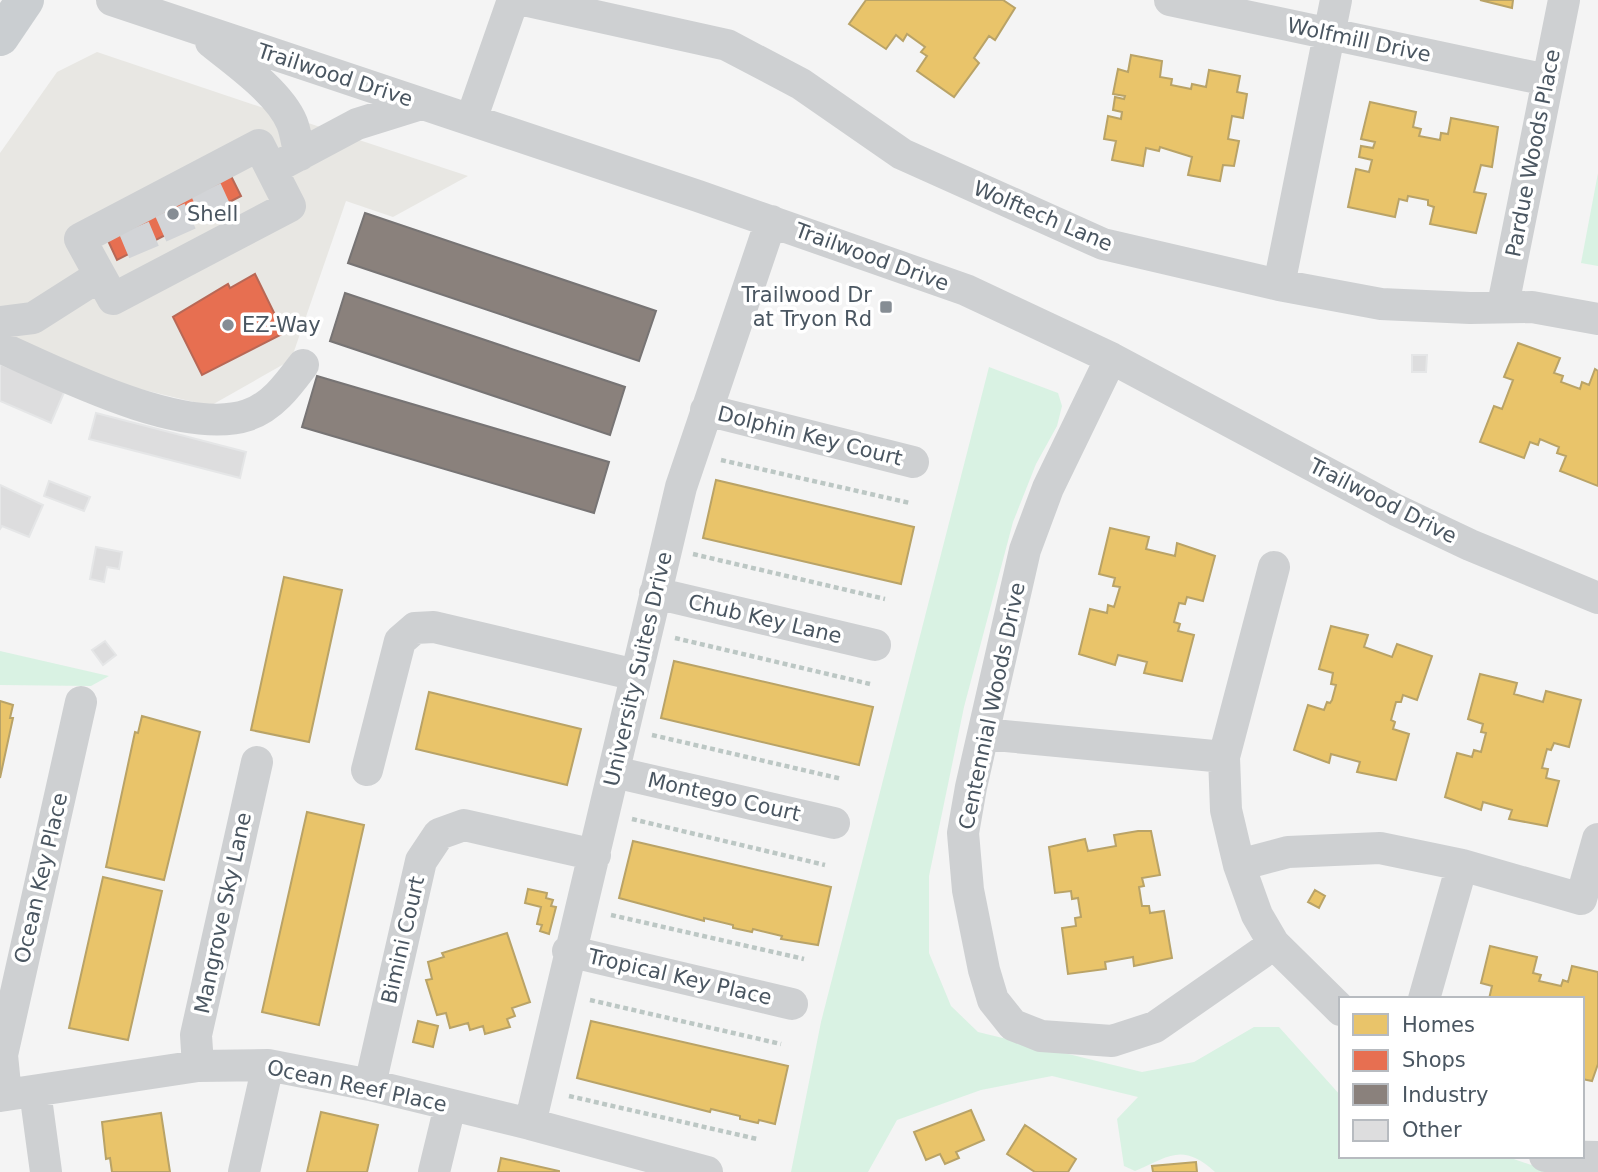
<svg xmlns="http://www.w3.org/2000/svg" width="1598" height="1172" viewBox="0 0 1598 1172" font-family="'DejaVu Sans',sans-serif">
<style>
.commercial{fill:#e8e7e3}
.green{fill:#d9f2e3}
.homes{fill:#e9c46a;stroke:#b9a367;stroke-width:2}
.shops{fill:#e76f51;stroke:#b86856;stroke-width:2}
.industry{fill:#8a817c;stroke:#777474;stroke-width:2}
.building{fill:#ddddde;stroke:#e5e6e7;stroke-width:2}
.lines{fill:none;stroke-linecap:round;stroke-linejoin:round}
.minor-tunnel{stroke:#d2d4d7;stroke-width:32;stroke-dasharray:32 16;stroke-linecap:butt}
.path{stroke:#bcc7c4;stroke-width:4.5;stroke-dasharray:5 3.5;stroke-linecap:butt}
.minor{stroke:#ced0d2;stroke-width:32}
.major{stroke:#caced1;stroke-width:38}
.poi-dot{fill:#868d94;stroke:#fff;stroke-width:2.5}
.labels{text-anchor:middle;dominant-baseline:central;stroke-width:7;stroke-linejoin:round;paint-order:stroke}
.street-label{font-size:21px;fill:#4a5661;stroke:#fff}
.poi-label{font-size:21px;fill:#4a5661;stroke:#fff;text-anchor:start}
</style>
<rect width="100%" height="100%" fill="#f4f4f4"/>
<path class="commercial" d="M97,52L353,138L468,176L393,217L346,201L291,360L210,406L111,382L0,332V153L57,72Z"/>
<path class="green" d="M1598,173V266L1581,263Z
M989,367L1058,393L1062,406L1057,426L1036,464L1013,522L964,707L929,876V953L951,1006L978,1032L1142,1072L1194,1062L1254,1027H1279L1341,1096V1156H1505L1543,1169L1572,1172H1215C1182,1142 1169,1157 1135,1171L1124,1166L1117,1119L1138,1097L1052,1076L981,1090L897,1120L868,1172H791L821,1022Z
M0,651L109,676L91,686L0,685Z"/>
<path class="homes" d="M866,0H1003L1015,8L995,40L989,36L974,58L979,63L954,97L917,71L927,56L921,52L925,47L907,34L903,41L896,35L886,49L849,24Z
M1480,0H1513L1512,8Z
M1131,55L1162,61L1160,77L1172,79L1171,85L1191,89L1192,84L1206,87L1209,70L1240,76L1237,92L1247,94L1243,118L1232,116L1228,139L1239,141L1234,166L1223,165L1220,181L1188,175L1192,157L1160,147L1159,151L1146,148L1143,166L1112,160L1116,141L1104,139L1108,116L1121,119L1122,112L1113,110L1115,97L1124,99L1125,96L1113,94L1118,69L1128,72Z
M1370,102L1416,112L1413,127L1421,129L1419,136L1440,140L1441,133L1448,134L1451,118L1498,127L1492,167L1481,165L1474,192L1486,194L1476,233L1430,224L1434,207L1428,205V200L1408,196L1407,201L1399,199L1395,217L1348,207L1356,169L1369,172L1372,160L1359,157L1361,146L1373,148L1375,142L1361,139Z
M1518,343L1560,358L1554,373L1563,376L1561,382L1580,389L1582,382L1589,385L1595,369L1598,371V486L1560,471L1566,456L1557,453L1559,447L1540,439L1538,445L1530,442L1524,458L1480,442L1494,406L1502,409L1513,380L1504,377Z
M716,480L914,527L901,584L703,538Z
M1110,528L1149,537L1146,549L1175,556L1177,543L1215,556L1203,601L1187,597L1185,604L1179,603L1174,622L1180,624L1178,631L1194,635L1182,681L1144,673L1147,662L1118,655L1115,665L1079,654L1090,609L1107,613L1108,605L1114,607L1120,587L1113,586L1115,578L1099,574Z
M284,577L342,590L309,742L251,730Z
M1331,626L1368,635L1364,647L1392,657L1397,644L1432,656L1417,700L1403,695L1401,702H1396L1391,720L1395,722L1393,729L1409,734L1396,780L1357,772L1360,762L1331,754L1329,763L1294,750L1308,705L1324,710L1327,702L1330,703L1332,700L1336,685L1331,684L1333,673L1319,669Z
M674,661L873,707L859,765L661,718Z
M1480,674L1517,683L1514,694L1543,702L1546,691L1581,700L1569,747L1554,743L1551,750L1547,749L1543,764L1542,768L1548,769L1546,778L1559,781L1547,826L1509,819L1512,810L1483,802L1481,810L1445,797L1457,753L1472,757L1474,750L1481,752L1486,733L1481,732L1483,724L1468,719Z
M429,692L581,729L567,785L416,749Z
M0,701L13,705L10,718H13L0,778Z
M142,716L200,732L164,880L106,867L135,732L138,733Z
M307,812L364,825L319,1025L262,1012Z
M1138,831H1151L1160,875L1142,878L1144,886L1139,887L1142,906H1149L1150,913L1164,911L1172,958L1134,966L1133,957L1105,962L1106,969L1068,974L1062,928L1076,926L1075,918L1081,917L1078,898L1072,899L1071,891L1055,893L1049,847L1085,839L1088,851L1116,846L1114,835Z
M633,841L831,887L818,945L781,939L782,936L753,929L752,932L733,928V925L704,918V921L619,898Z
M103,877L162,891L128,1040L69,1028Z
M528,889L547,893L546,898L553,900L551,906L556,907L549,934L540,931L542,925L537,924L541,907L525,903Z
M1315,890L1325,896L1319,908L1308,902Z
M507,933L530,1002L512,1008L515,1016L507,1019L510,1027L485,1034L483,1026L470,1030L468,1023L450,1028L446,1013L437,1015L426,980L432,979L428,962L444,957L442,953Z
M1490,946L1537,957L1533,973L1541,975L1539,981L1561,986L1563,980L1568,982L1572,966L1598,972V1064L1592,1081L1582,1079V999H1489L1492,986L1481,983Z
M418,1021L438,1026L433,1047L413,1042Z
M591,1021L788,1066L775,1124L759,1120L758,1123L740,1119V1116L711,1109L710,1112L577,1078Z
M971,1110L984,1140L956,1152L959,1158L945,1164L940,1154L926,1160L914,1132Z
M321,1112L378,1125L367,1172H307Z
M161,1113L170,1172H112L110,1158L106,1159L102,1122Z
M1025,1125L1076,1159L1068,1172H1035L1007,1154Z
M501,1158L559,1171V1172H498Z
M1196,1162L1197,1172H1153L1152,1166Z"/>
<path class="shops" d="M228,170L241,196L117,260L104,232Z
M255,274L284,333L202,375L173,317L228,284L230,288Z"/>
<path class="industry" d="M365,213L656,311L639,361L348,263Z
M345,293L625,387L610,435L330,341Z
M317,376L609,462L594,513L302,427Z"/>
<path class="building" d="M1412,355H1427L1426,372H1412Z
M0,364L65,390L51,423L0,401Z
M96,413L246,452L240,478L89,439Z
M49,481L90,497L84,511L44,496Z
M0,485L43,505L29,537L2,526L0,529Z
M96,547L122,552L119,569L107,567L104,582L90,579Z
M105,641L116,655L103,665L92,650Z"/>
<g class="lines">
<path class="minor-tunnel" d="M206,190L217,214
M170,210L181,235
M134,228L144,252"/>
<path class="path" d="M721,460L910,503
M693,554L885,599
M675,638L870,684
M652,735L842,779
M632,819L825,865
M611,915L804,959
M590,1000L781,1044
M569,1096L757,1139"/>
<path class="minor" d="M112,0L698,196L966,290L1111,358L1396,510L1470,545L1598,598
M523,0L727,45L801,84L902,154L1103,244L1279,285L1381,304L1470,308L1532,307L1598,319
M1170,0L1547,80
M211,42C236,62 280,93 292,123C296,133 297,145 300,155
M471,120L513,0
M259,145L290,206L113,299L80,239Z
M282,164L357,124L421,104
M1279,285L1336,0
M1503,305L1564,0
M0,322L33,318L99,276
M0,347C60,374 184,437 248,415C272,407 288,385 303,365
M1111,358L1048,488L1025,550L971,787L963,833L968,890L984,970L993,1000L1013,1025L1041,1036L1112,1041L1155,1027L1274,944
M706,410L913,462
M1274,567L1224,757L1226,810L1239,865L1257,915L1274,944L1341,1010
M655,593L875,645
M984,734L1224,757
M367,770L400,641L415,628L434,627L636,675
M614,772L834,823
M1239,865L1288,852L1380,848L1462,865L1581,899L1598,839
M568,951L792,1004
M1424,999L1462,865
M198,1066L196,1035L257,762
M370,1085L421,861L439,834L464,825L595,855
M35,1091L46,1172
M6,1095L2,1055L81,702
M0,1096L198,1066L268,1065L370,1085L530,1124L707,1172
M530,1124L681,487L771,221
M1545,1156L1598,1157
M244,1172L268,1065
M434,1172L450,1106"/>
<path class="major" d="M0,37L25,0"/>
</g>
<g class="poi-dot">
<circle cx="173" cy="214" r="7"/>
<rect x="879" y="300" width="14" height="14" rx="3.5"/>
<circle cx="228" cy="325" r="7"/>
</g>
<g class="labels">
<g class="street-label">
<text transform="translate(1359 40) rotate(12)">Wolfmill Drive</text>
<text transform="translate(335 75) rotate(18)">Trailwood Drive</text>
<text transform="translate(1533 153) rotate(-79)">Pardue Woods Place</text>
<text transform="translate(1043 216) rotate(23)">Wolftech Lane</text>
<text transform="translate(872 257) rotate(20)">Trailwood Drive</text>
<text transform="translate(810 436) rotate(14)">Dolphin Key Court</text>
<text transform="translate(1383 501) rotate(27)">Trailwood Drive</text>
<text transform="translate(765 619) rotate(13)">Chub Key Lane</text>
<text transform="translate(638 669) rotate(-77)">University Suites Drive</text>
<text transform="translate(992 706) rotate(-78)">Centennial Woods Drive</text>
<text transform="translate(724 797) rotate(13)">Montego Court</text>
<text transform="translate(41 878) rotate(-77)">Ocean Key Place</text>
<text transform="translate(223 913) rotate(-78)">Mangrove Sky Lane</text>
<text transform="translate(403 940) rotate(-77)">Bimini Court</text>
<text transform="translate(680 977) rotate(13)">Tropical Key Place</text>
<text transform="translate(357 1086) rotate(12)">Ocean Reef Place</text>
</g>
<g class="poi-label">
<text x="187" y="214">Shell</text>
<text x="872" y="295" text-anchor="end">Trailwood Dr<tspan x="872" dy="24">at Tryon Rd</tspan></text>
<text x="242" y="325">EZ-Way</text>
</g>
</g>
<rect x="1339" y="997" width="245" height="161" fill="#ffffff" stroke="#b7bbc0" stroke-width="2"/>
<rect x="1353" y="1014" width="35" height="21" fill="#e9c46a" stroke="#b7bbc0" stroke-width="2"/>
<text x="1402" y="1032" font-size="21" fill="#4a5661">Homes</text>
<rect x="1353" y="1050" width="35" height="21" fill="#e76f51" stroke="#b7bbc0" stroke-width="2"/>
<text x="1402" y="1067" font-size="21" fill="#4a5661">Shops</text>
<rect x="1353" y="1084" width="35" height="21" fill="#8a817c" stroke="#b7bbc0" stroke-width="2"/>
<text x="1402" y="1102" font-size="21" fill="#4a5661">Industry</text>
<rect x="1353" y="1120" width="35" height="21" fill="#ddddde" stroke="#b7bbc0" stroke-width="2"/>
<text x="1402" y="1137" font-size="21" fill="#4a5661">Other</text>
</svg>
